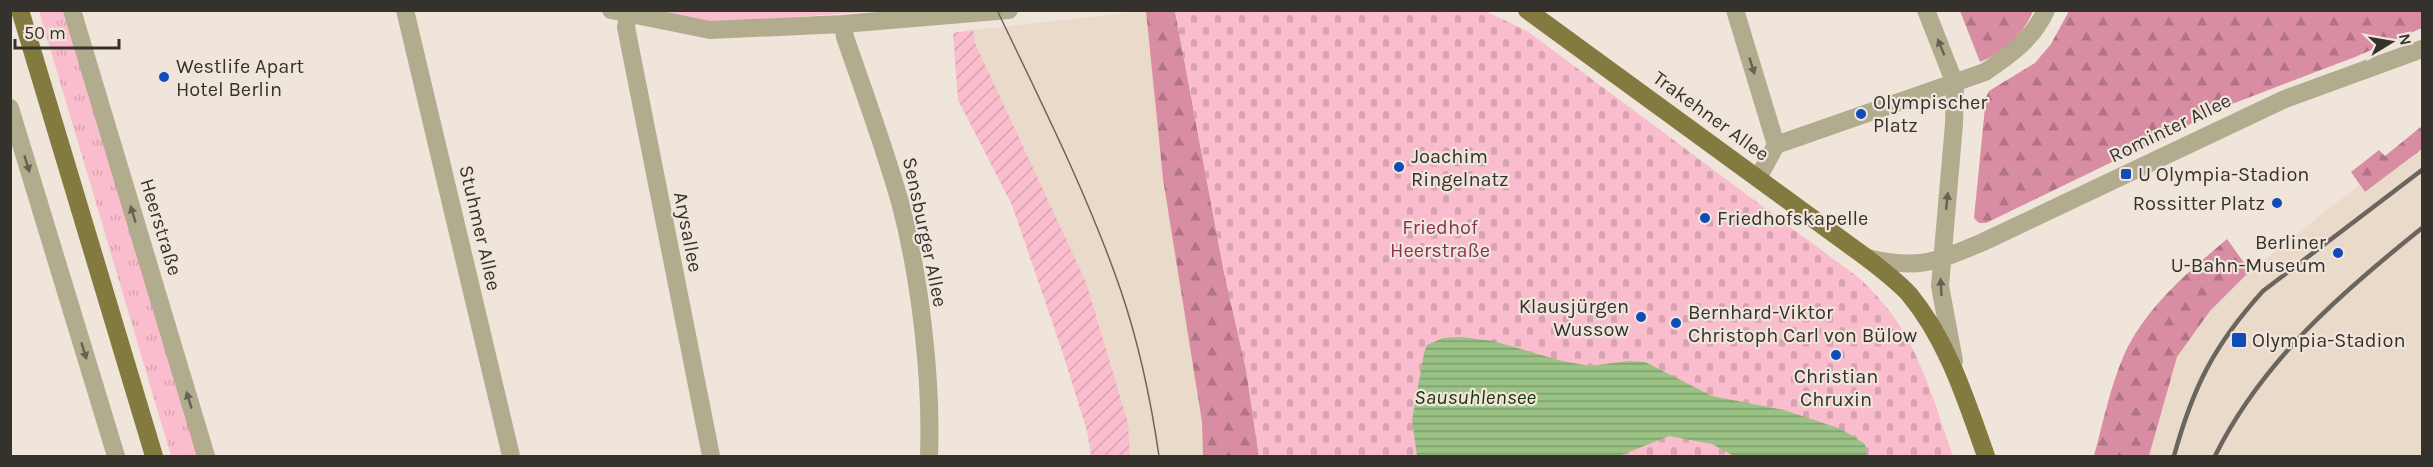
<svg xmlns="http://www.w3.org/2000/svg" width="2433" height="467" viewBox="0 0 2433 467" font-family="Karla,sans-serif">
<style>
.built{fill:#eadac9}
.grass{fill:url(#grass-tufts)}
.forest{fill:url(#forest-firs)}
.cemetery{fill:url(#cemetery-stones)}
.park{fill:#fabdcd}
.garden{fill:url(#garden-furrows)}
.water{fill:url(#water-rules)}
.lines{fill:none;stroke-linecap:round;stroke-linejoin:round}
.minor{stroke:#b0ac8d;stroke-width:18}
.major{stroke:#827a3e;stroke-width:18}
.tram{stroke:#6b655f;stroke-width:1.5}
.rail{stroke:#6b655f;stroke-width:4.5}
.oneway{fill:#666253}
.poi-dot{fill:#104cb7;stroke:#f0e5da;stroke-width:2}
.labels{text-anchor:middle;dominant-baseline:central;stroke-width:4.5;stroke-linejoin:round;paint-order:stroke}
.poi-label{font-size:20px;fill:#35312c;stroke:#f0e5da;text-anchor:start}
.street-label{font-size:20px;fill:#35312c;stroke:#f0e5da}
.park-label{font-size:20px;fill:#8c3252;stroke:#f0e5da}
.water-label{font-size:21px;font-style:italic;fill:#1b3509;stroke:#f0e5da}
</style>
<defs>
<pattern id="grass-tufts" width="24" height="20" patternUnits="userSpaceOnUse" patternTransform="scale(1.5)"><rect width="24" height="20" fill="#fabdcd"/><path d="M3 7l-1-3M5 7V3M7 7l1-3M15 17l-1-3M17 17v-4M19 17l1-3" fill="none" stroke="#d7a3b0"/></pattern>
<pattern id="forest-firs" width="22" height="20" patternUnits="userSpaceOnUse" patternTransform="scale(1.5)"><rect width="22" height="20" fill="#d98da2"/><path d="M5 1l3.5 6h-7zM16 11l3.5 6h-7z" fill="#b17484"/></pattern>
<pattern id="cemetery-stones" width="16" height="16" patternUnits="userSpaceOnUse" patternTransform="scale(1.5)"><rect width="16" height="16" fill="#fabdcd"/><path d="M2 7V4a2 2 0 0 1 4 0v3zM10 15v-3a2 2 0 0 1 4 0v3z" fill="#d7a3b0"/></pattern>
<pattern id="garden-furrows" width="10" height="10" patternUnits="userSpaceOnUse" patternTransform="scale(1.5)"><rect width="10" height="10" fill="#fabdcd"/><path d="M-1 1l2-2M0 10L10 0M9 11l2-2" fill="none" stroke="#d7a3b0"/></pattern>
<pattern id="water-rules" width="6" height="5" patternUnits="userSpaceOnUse" patternTransform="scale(1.5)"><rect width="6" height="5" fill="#99c284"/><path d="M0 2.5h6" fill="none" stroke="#7e9e6c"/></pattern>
</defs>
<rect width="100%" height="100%" fill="#f0e5da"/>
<path class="built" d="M1146,11L1163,179L1202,422L1203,456H1130L1128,423L1086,282L975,43L973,30Z
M2422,149V456H2149L2177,358L2210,311L2250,271L2359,185L2365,192Z"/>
<path class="grass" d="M39,11H66L200,456H171Z"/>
<path class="forest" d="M1146,11H1175L1224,272L1246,369L1259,456H1203L1202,422L1163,179Z
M1960,11H2033C2023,35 2004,52 1980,62Z
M2069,11H2422V28L2355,57L2232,104L1986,223H1979L1974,218L1986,97L1989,91L2035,63L2051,44Z
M2422,126V149L2365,192L2351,172L2379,150L2385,156Z
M2227,239L2250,271L2210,311L2177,357L2149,456H2094C2103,423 2110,387 2124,355C2145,308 2189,271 2227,239Z"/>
<path class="cemetery" d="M1175,11H1485L1527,31L1859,278C1917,331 1928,386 1953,456H1259L1246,369L1224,272Z"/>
<path class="park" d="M643,11H878L713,23Z"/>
<path class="garden" d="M973,30L975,43L1086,282L1128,423L1130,456H1091L1087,431L1062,351L1012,205L958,100L953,33Z"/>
<path class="water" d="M1461,337L1493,341L1562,361L1590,366L1629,361L1645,362L1712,396L1784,410L1841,429L1865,444L1867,456H1734L1712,444L1669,436L1619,456H1417L1412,420L1424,353L1427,345L1443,338Z"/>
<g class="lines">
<path class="minor" d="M72,10L206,456
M405,10L511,456
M611,10L710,30L843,24L1009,10
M1735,10L1776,145L1758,178
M1926,10L1955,84L1954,124L1940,286L1954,361
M628,15L626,27L711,456
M843,24L845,37C864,92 884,146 900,202C920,277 932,379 929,456
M10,108L116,456
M1776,145L1985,72C2010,55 2033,39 2046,10
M1867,258C1919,270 1935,262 1983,242L2285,99L2422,49"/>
<path class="major" d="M20,10L154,456
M1527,10L1867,258C1881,269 1897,281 1909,294C1948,341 1966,400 1986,456"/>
<path class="tram" d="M997,10C1041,102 1088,195 1121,291C1139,344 1151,401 1159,456"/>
<path class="rail" d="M2174,456C2193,387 2214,345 2263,291L2422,170
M2215,456C2262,361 2341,293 2422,228"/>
</g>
<defs><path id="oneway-solid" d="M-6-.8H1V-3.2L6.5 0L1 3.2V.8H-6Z" transform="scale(1.5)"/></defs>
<g class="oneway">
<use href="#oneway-solid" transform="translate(1941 47) rotate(-112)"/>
<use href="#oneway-solid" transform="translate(1752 66) rotate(73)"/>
<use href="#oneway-solid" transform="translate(27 164) rotate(73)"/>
<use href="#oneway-solid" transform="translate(1947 201) rotate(-84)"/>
<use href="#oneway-solid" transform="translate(133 214) rotate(-107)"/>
<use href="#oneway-solid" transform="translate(1941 287) rotate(-93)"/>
<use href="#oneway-solid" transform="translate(84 351) rotate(73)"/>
<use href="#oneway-solid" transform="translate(189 400) rotate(-107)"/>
</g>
<g class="poi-dot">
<circle cx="164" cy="77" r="6"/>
<circle cx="1861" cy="114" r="6"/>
<circle cx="1399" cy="167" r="6"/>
<rect x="2120" y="168" width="12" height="12" rx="3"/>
<circle cx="2277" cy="203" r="6"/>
<circle cx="1705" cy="218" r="6"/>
<circle cx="2338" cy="253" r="6"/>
<circle cx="1641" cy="317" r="6"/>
<circle cx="1676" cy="323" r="6"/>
<rect x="2231" y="332" width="16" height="16" rx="3"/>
<circle cx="1836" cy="355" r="6"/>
</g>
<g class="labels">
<g class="poi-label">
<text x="176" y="66">Westlife Apart<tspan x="176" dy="23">Hotel Berlin</tspan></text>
<text x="1873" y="102">Olympischer<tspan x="1873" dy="23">Platz</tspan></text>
<text x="1411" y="156">Joachim<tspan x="1411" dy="23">Ringelnatz</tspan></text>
<text x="2138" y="174">U Olympia-Stadion</text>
<text x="2265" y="203" text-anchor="end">Rossitter Platz</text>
<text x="1717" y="218">Friedhofskapelle</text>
<text x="2326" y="242" text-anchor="end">Berliner<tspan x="2326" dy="23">U-Bahn-Museum</tspan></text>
<text x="1629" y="306" text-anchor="end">Klausjürgen<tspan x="1629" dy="23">Wussow</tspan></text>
<text x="1688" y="312">Bernhard-Viktor<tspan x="1688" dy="23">Christoph Carl von Bülow</tspan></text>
<text x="2252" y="340">Olympia-Stadion</text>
<text x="1836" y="376" text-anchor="middle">Christian<tspan x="1836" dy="23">Chruxin</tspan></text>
</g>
<g class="street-label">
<text transform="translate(1711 116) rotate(36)">Trakehner Allee</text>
<text transform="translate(2170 128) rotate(-26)">Rominter Allee</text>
<text transform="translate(161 227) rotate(73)">Heerstraße</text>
<text transform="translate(480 228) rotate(77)">Stuhmer Allee</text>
<text transform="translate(688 232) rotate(79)">Arysallee</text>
<text transform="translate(925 232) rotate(78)">Sensburger Allee</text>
</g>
<g class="park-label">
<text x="1440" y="227">Friedhof<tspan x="1440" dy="23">Heerstraße</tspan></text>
</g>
<g class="water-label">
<text x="1475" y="397">Sausuhlensee</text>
</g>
</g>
<rect width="2433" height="467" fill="none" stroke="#35312c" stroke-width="24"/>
<g transform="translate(2391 42) rotate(79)" stroke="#f0e5da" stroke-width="4.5" paint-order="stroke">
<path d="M0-4.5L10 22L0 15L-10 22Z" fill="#35312c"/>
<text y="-9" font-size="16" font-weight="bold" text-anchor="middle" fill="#35312c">N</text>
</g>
<path d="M15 39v9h104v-9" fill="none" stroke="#35312c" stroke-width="3"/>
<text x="24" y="39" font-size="18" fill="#35312c" stroke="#f0e5da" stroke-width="4.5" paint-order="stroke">50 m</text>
</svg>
